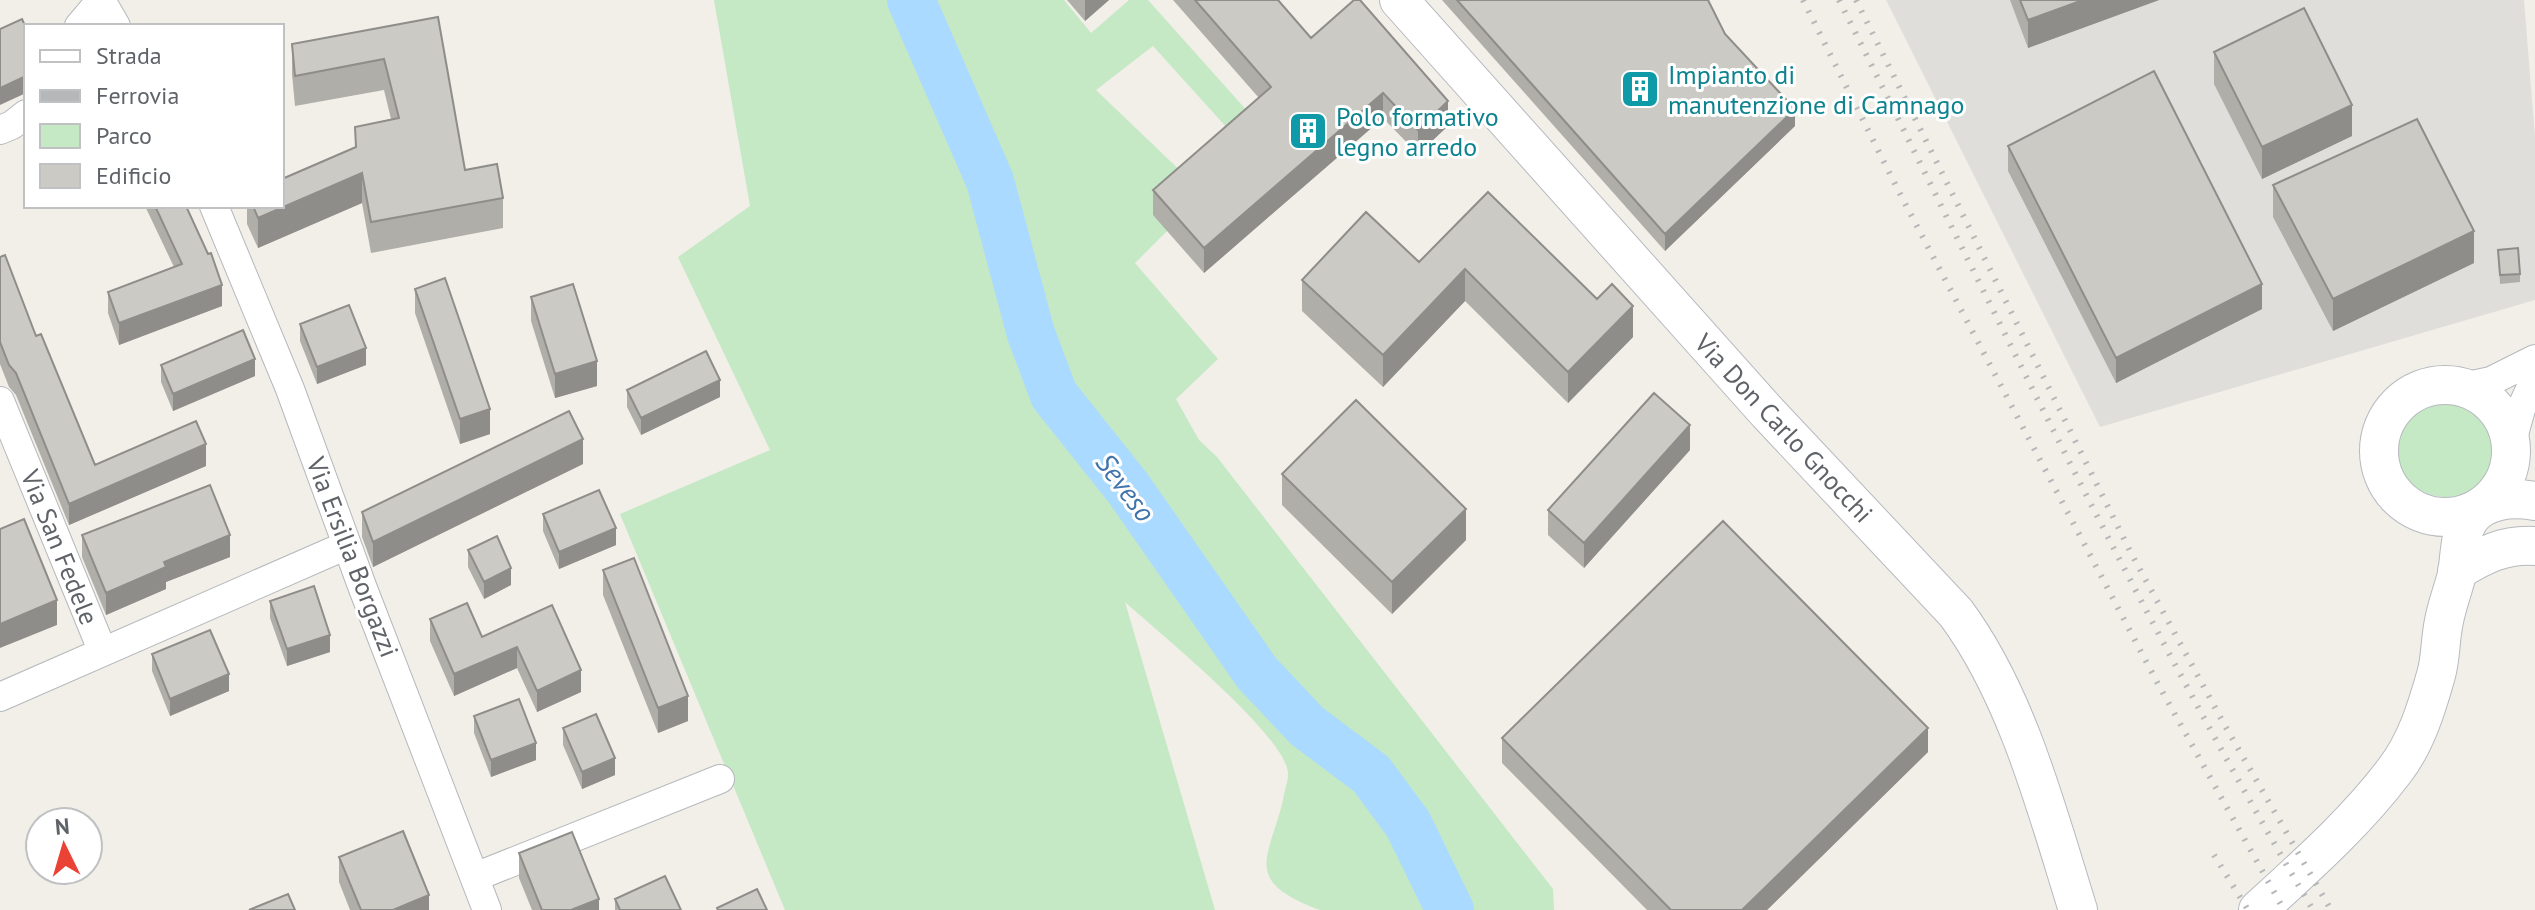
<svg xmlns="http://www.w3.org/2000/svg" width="2535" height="910" viewBox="0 0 2535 910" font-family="'PT Sans',sans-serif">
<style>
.industrial{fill:#e0deda}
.green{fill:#c5e8c5}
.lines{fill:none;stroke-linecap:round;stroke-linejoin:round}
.river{stroke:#aadaff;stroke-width:48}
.street-casing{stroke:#b5b8bc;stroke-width:30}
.secondary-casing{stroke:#b6babf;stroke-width:40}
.street{stroke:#fff;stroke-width:28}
.secondary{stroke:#fff;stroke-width:38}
.rail{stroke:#b6b7b8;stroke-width:6;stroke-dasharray:2 10;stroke-linecap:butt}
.wall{fill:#afaea9}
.shaded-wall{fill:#8f8d8a}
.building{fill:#cccac5;stroke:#8f8d8a;stroke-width:2}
.labels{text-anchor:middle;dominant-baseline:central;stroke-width:6;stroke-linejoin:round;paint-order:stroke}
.culture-label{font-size:26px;fill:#0d838f;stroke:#fff;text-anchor:start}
.street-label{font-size:26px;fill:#5f6368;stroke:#fff}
.water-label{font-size:28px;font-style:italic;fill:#4174aa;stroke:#fff}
</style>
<rect width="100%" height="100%" fill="#f1efe8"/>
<path class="industrial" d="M1886,0H2524L2535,137V300L2100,427Z"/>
<path class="green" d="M714,0H1064L1091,33L1129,0H1148L1258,123L1238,140L1153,46L1096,90L1191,181L1167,231L1135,263L1218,359L1176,399L1199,440L1217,457L1553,889L1554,910H1320C1235,879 1274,854 1285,790C1286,785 1289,778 1288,772C1283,733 1159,633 1125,602L1215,910H785L620,514L770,450L678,257L750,206Z
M2396 447a50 50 0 1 1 100 0a50 50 0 1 1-100 0Z"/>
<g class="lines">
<path class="river" d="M911,0L990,181L1031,334L1054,395L1128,488L1257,673L1307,726L1371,774L1408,824L1450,910"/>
<g class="street-casing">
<path id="street" d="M101,0L116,26
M79,26L101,0
M0,130L12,125L26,114
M214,206L290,389L362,586L487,910
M2463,387L2491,381L2535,359
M0,401L102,650
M2511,445L2521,409L2535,378
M0,697L347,545
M475,877L720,779"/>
</g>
<g class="secondary-casing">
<path id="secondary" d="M1399,0L1768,413L1956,613C2018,697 2047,811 2078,910
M2379 451a66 66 0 1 1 132 0a66 66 0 1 1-132 0Z
M2457,571C2483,555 2504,544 2535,546
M2258,910C2306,866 2356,822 2395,770C2416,743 2427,707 2436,675C2441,658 2440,639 2444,621C2447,605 2453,590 2457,574C2460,556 2459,536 2469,520C2483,499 2512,497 2535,501"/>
</g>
<use href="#street" class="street"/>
<use href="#secondary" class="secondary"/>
<path class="rail" d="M1803,0L1899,192L2158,684L2284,910
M1839,0C1992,306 2139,616 2313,910
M1856,0L2131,553L2224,724L2331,910
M2214,855L2248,910"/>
</g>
<path class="wall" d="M1067,0H1109L1085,21Z
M1173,0H1278L1311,38L1448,126L1418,154L1383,118L1204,273L1153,215V190L1259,98Z
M1442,0H1708L1725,34L1795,126L1665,251Z
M2010,0H2159L2028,48Z
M438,17L465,170L503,198V228L371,253L362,203L258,248L247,224V206H282L355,147V127L391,119L384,90L295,106L292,74V44Z
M2214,52L2352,136L2262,179L2214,84Z
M2008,146L2262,309L2116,383L2008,171Z
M2273,185L2474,263L2333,331L2273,217Z
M1488,192L1597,299L1633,337L1568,403L1465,301L1383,387L1302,311V280L1419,262Z
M145,206H186L222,306L119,345L108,313V292L174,267Z
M2498,250L2520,274V282L2500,284Z
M0,257L95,465L206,466L69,525L16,395L9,387L0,364Z
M415,289L490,434L460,444L415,313Z
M531,297L597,386L555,398L531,321Z
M300,324L366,365L317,384L300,341Z
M161,365L255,376L173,411L161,382Z
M627,390L720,397L641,435L627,407Z
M1690,450L1584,568L1548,535V510Z
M583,464L373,567L362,537V512Z
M1282,474L1466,540L1392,614L1282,505Z
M543,514L616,545L559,569L543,531Z
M82,535L230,557L166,582V589L106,615L82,557Z
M468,550L511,585L484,599L468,567Z
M603,570L688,721L658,733L603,595Z
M270,601L330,652L287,666L270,618Z
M552,605L581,692L537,712L517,668L454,696L430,641V619L482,637Z
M152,654L229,691L170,716L152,671Z
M474,716L536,760L491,777L474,733Z
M563,728L615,775L582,789L563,745Z
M1502,738L1928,752L1767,910H1647L1502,763Z
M519,853L599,910H532L519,878Z
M339,857L429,910H350L339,882Z
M615,899L681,910H615Z"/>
<path class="shaded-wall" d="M1085,0H1109L1085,21Z
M2083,0H2159L2028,48V20Z
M26,76V93L0,105V88Z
M1383,93V118L1204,273V248Z
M1448,101V126L1418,154V130Z
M2352,105V136L2262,179V147Z
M1795,109V126L1665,251V234Z
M362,173V203L258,248V218Z
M2474,231V263L2333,331V299Z
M1465,269V301L1383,387V355Z
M2262,284V309L2116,383V358Z
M222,285V306L119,345V323Z
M1633,306V337L1568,403V372Z
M366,348V365L317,384V367Z
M255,359V376L173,411V394Z
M597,361V386L555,398V374Z
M720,380V397L641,435V418Z
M490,409V434L460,444V419Z
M1690,425V450L1584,568V543Z
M583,439V464L373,567V542Z
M206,444V466L69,525V504Z
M1466,509V540L1392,614V582Z
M616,528V545L559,569V552Z
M230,535V557L166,582V589L106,615V593L164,562Z
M511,568V585L484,599V582Z
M57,600V625L0,648V624Z
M330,635V652L287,666V649Z
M517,647V668L454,696V674Z
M581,670V692L537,712V691Z
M229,674V691L170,716V699Z
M688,696V721L658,733V708Z
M1928,728V752L1767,910H1742Z
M536,743V760L491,777V760Z
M615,758V775L582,789V772Z
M429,895V910H393Z
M599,899V910H571Z"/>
<path class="building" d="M1195,0H1278L1311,38L1354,0H1360L1448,101L1418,130L1383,93L1204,248L1153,190L1271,87Z
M1457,0H1708L1725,34L1795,109L1665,234Z
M2020,0H2083L2028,20Z
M2304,8L2352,105L2262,147L2214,52Z
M438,17L465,170L497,164L503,198L371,222L362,173L258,218L253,206H282V179L356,147L355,127L399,118L384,59L295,76L292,44Z
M22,19L26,28V76L0,88V29Z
M2154,71L2262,284L2116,358L2008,146Z
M2417,119L2474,231L2333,299L2273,185Z
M1488,192L1597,299L1612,284L1633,306L1568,372L1465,269L1383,355L1302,280L1366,212L1419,262Z
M155,206H186L208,254L211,253L222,285L119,323L108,292L182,264Z
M2518,248L2520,274L2500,275L2498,250Z
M5,255L36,336L41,334L95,465L196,421L206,444L69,504L16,373L9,365L0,342V257Z
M445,278L490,409L460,419L415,289Z
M573,284L597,361L555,374L531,297Z
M349,305L366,348L317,367L300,324Z
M243,330L255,359L173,394L161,365Z
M706,351L720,380L641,418L627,390Z
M1654,393L1690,425L1584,543L1548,510Z
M1356,400L1466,509L1392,582L1282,474Z
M569,411L583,439L373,542L362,512Z
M210,485L230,535L164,562L166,567L106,593L82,535Z
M599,490L616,528L559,552L543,514Z
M24,519L57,600L0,624V529Z
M1723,521L1928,728L1742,910H1671L1502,738Z
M497,536L511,568L484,582L468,550Z
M634,558L688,696L658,708L603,570Z
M314,586L330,635L287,649L270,601Z
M467,603L482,637L552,605L581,670L537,691L517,647L454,674L430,619Z
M210,630L229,674L170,699L152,654Z
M519,699L536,743L491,760L474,716Z
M596,714L615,758L582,772L563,728Z
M403,831L429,895L393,910H361L339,857Z
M572,832L599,899L571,910H542L519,853Z
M665,876L681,910H620L615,899Z
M757,889L767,910H718L717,908Z
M288,894L295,910H249Z"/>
<defs>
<g id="building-square" transform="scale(2)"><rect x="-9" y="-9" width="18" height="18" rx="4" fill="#0f9aa8" stroke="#fff"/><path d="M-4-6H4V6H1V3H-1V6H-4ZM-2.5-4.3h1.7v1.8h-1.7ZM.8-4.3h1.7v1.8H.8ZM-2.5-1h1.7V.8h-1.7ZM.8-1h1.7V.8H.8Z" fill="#fff"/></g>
</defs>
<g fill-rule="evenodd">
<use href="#building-square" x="1640" y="89"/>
<use href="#building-square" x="1308" y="131"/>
</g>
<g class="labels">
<g class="culture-label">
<text x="1668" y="74">Impianto di<tspan x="1668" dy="30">manutenzione di Camnago</tspan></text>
<text x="1336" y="116">Polo formativo<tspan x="1336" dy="30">legno arredo</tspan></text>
</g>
<g class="street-label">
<text transform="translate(1784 428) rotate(47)">Via Don Carlo Gnocchi</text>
<text transform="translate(60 547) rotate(68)">Via San Fedele</text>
<text transform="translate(353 557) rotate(69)">Via Ersilia Borgazzi</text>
</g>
<g class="water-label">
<text transform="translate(1126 487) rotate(53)">Seveso</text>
</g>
</g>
<rect x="24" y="24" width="260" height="184" fill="#ffffff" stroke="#bfc1c3" stroke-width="2"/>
<rect x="40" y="50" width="40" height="12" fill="#ffffff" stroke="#bfc1c3" stroke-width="2"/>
<text x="96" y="64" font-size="24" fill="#5f6368">Strada</text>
<rect x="40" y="90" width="40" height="12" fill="#b6b7b8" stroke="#bfc1c3" stroke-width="2"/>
<text x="96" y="104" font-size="24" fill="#5f6368">Ferrovia</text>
<rect x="40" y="124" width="40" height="24" fill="#c5e8c5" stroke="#bfc1c3" stroke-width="2"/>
<text x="96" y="144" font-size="24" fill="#5f6368">Parco</text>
<rect x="40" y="164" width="40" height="24" fill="#cccac5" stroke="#bfc1c3" stroke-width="2"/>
<text x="96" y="184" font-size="24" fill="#5f6368">Edificio</text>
<g transform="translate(64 846) rotate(355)"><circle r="38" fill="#ffffff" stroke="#bfc1c3" stroke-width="2"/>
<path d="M0-6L14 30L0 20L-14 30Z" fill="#ea4335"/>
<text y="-12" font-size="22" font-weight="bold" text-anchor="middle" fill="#5f6368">N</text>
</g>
</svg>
